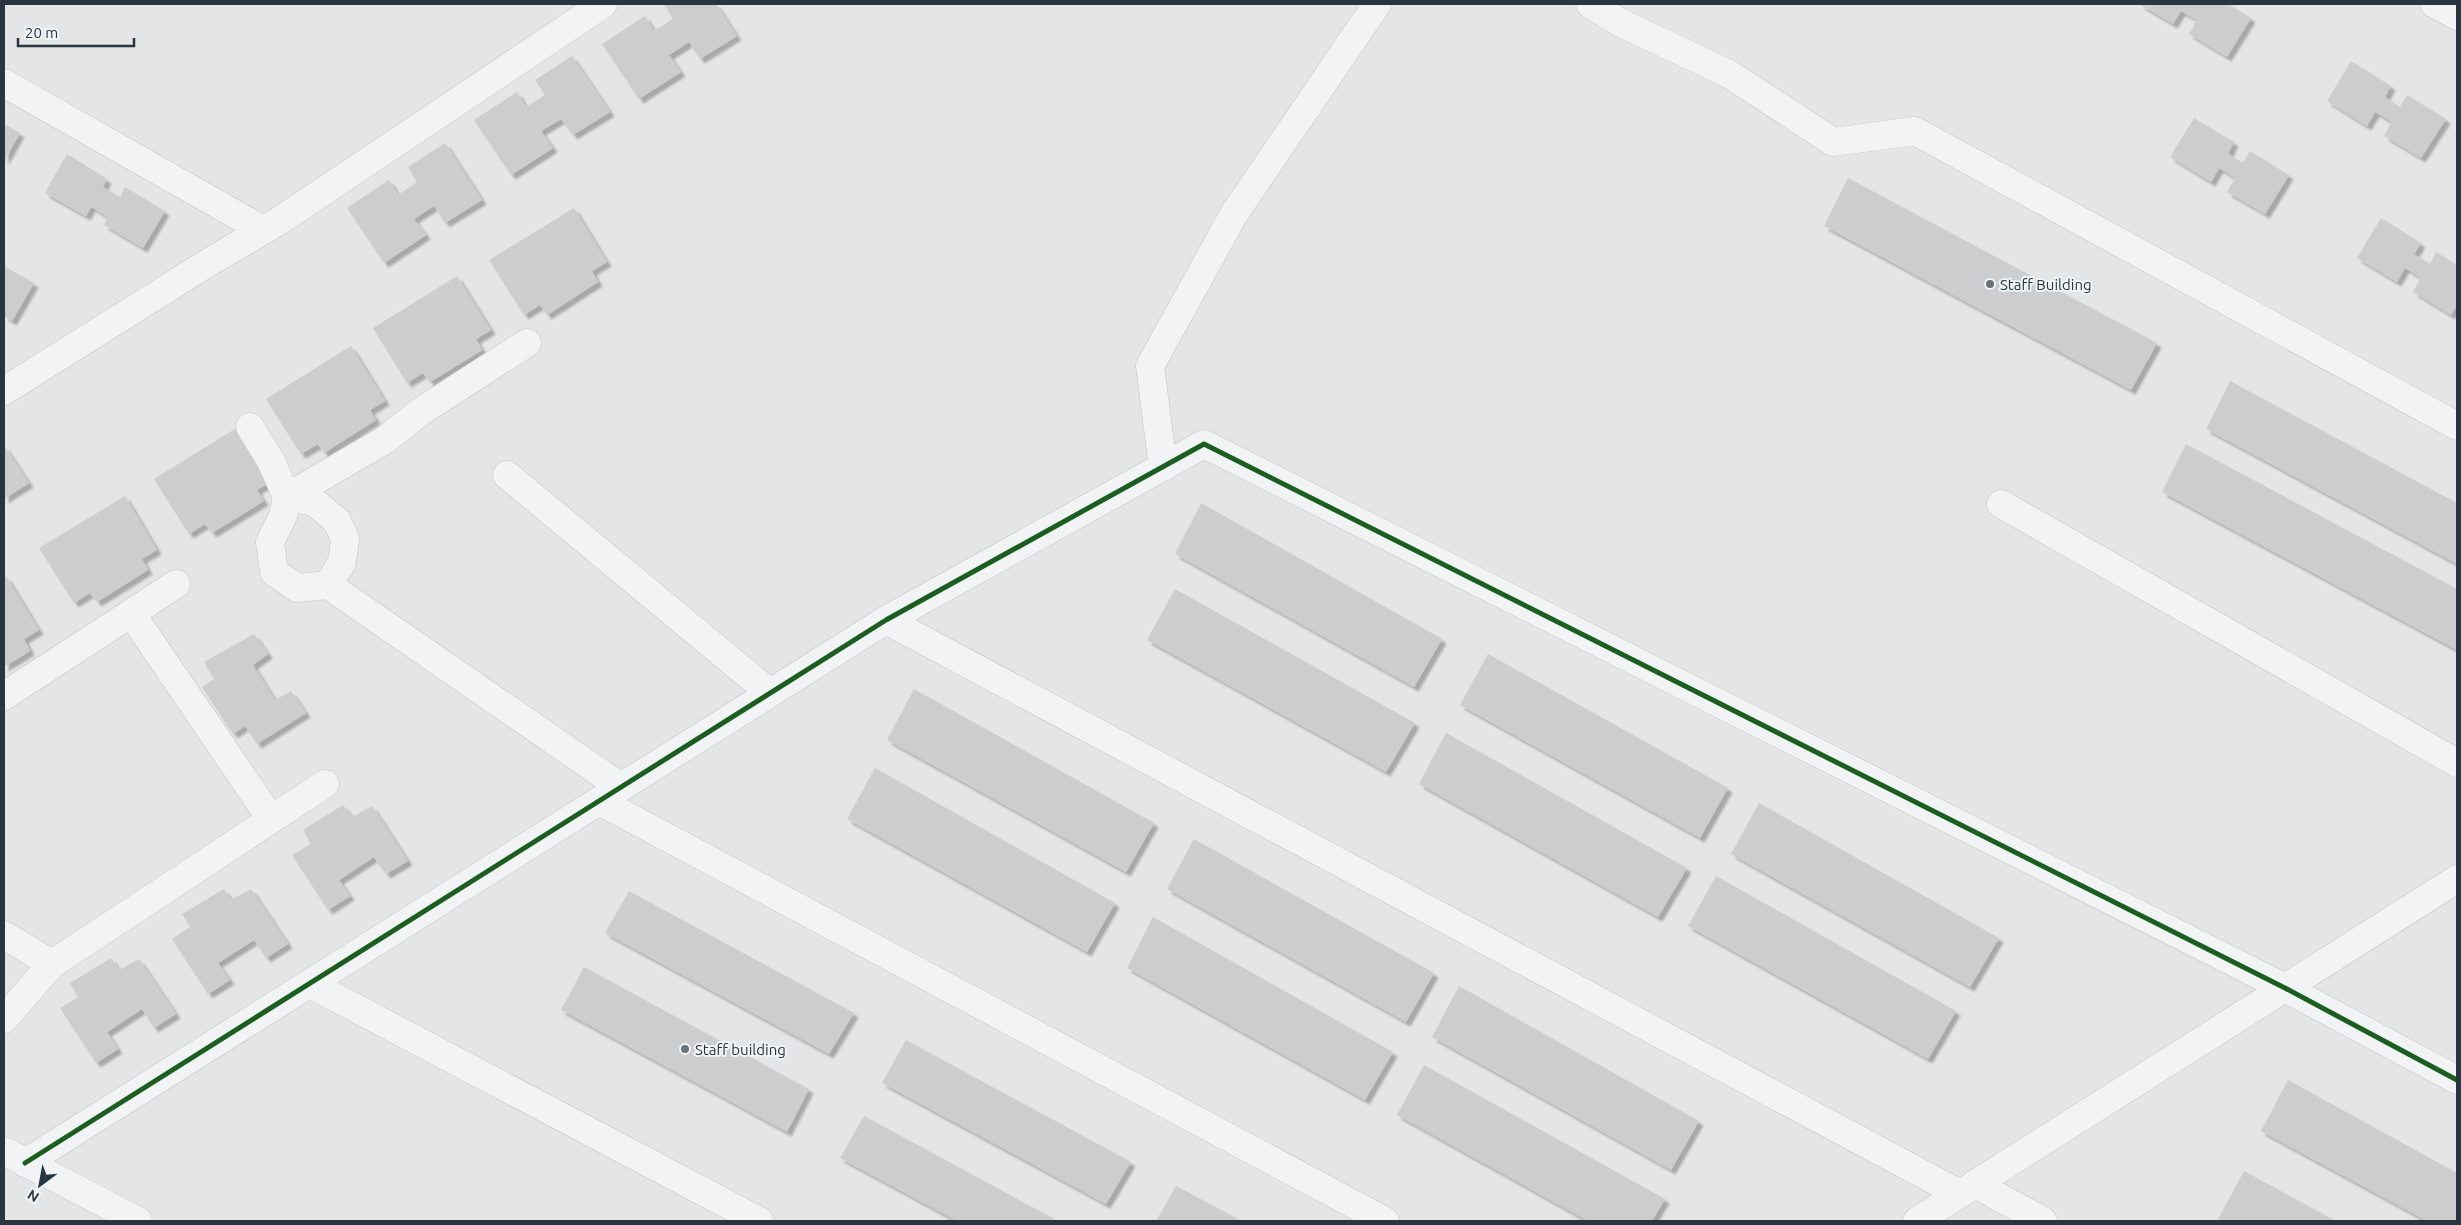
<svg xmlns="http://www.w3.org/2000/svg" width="2461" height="1225" viewBox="0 0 2461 1225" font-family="Ubuntu,sans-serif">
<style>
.building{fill:#cbcdcf;filter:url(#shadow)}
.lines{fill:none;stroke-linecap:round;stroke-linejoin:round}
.minor-casing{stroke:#c1c3c5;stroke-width:29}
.minor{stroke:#f1f3f4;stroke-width:28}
.cycleway-casing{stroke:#f0f4f6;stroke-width:8}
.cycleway{stroke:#1b5e20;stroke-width:5}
.poi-dot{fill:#6b737a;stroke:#f0f4f6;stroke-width:2}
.labels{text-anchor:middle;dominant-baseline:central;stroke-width:4;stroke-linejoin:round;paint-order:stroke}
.poi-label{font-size:15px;fill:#2a363f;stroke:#f0f4f6;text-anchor:start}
</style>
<defs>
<filter id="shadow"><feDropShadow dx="4.5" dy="4.5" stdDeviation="1" flood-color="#0004"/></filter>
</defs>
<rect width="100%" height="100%" fill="#e3e5e7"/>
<path class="building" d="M664,4H716L737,36L700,59L689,42L669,55L681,72L639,99L602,44L645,16L654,31L673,19Z
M2139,4H2228L2251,18L2227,57L2189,34L2197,20L2181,11L2173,24Z
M572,56L610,112L573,135L561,119L541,131L553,148L511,175L474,120L517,92L526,107L545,95L535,80Z
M2351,61L2391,86L2385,97L2400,107L2407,95L2446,119L2421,158L2384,136L2392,122L2375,112L2367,126L2327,101Z
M2194,118L2234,142L2228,154L2243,163L2250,151L2289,175L2265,214L2227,192L2235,178L2219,168L2211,182L2170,157Z
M4,124L20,133L4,161Z
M445,143L482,200L445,223L434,206L414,219L426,235L384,263L347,208L389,180L398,195L417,182L408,167Z
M67,154L107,179L103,187L120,197L125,187L165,211L143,248L104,225L108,217L91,207L86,216L45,193Z
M1848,178L2157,343L2131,390L1824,226Z
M574,208L607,262L592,271L598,282L547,315L540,305L524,315L489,260Z
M2381,218L2421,243L2414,254L2430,264L2436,252L2457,265V305L2451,315L2413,292L2421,278L2405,268L2397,282L2357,258Z
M4,266L34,283L12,321L4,316Z
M457,276L491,330L476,339L482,350L430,382L423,373L407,383L373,328Z
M351,346L385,401L370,410L376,420L324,453L318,444L301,454L266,399Z
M2230,381L2457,503V564L2206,429Z
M238,427L272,481L257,490L264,501L212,533L205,524L189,534L154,479Z
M2186,444L2457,589V650L2162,492Z
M4,445L29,483L4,499Z
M125,496L157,550L142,559L148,570L97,602L90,593L74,603L39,548Z
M1201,503L1442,639L1414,687L1175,554Z
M6,576L39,630L24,639L30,651L4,667V578Z
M1175,589L1415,723L1386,772L1147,640Z
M254,634L268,654L253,665L275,700L291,691L306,713L257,744L245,726L233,734L202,687L214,679L204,662Z
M1488,654L1728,788L1700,838L1460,705Z
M914,689L1154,823L1126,872L887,740Z
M1446,733L1687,868L1658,917L1419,784Z
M875,768L1115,903L1087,952L847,819Z
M1759,803L1999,938L1970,987L1731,854Z
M343,805L352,817L372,806L408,861L386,874L374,857L339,880L350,896L328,910L292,855L311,844L303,830Z
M1194,839L1434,973L1406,1022L1167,889Z
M1716,876L1956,1011L1928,1059L1688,926Z
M224,889L231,900L251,889L288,944L266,958L254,940L218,963L230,980L208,994L172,939L190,927L182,914Z
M629,891L854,1013L829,1054L605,933Z
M1153,917L1393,1052L1365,1100L1127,968Z
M111,958L119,970L139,959L176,1014L154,1028L142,1009L107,1032L118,1049L96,1063L60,1008L78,997L70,983Z
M584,967L809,1089L787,1132L561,1010Z
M1459,986L1699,1121L1671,1170L1432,1037Z
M906,1040L1131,1162L1106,1204L882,1083Z
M1424,1065L1665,1199L1652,1221H1588L1397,1115Z
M2288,1080L2457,1173V1221H2427L2261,1131Z
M864,1116L1058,1221H957L840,1158Z
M2244,1171L2336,1221H2217Z
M1176,1186L1242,1221H1156Z"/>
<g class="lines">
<g class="minor-casing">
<path id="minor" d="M1590,4L1621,23L1729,74L1833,142L1915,131L2457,426
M2435,4L2457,16
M4,83L263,230
M4,391L206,264L279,221L603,4
M250,427L271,461L287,497L283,516L270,542L274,572L297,588L328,585L621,787
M1163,467L1150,366L1234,214L1377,4
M507,475L770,693
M2001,504L2457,763
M328,585L342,562L345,539L337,521L314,502L287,497L385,440L420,412L527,343
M131,613L271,819
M886,620L1960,1194
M4,696L176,584
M599,801L1385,1221
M4,935L52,964
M310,984L759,1221
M4,1019L52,964L325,784
M4,1151L138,1221
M25,1163L886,620L1204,444L2285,988L2457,1080
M1975,1184L2043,1221
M1917,1221L2457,879"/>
</g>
<use href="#minor" class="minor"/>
<g class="cycleway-casing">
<path id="cycleway" d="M25,1163L886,620L1204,444L2285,988L2457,1080"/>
</g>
<use href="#cycleway" class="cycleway"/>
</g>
<g class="poi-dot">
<circle cx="1990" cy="284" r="5"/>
<circle cx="685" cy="1049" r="5"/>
</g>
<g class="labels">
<g class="poi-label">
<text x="2000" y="284">Staff Building</text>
<text x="695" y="1049">Staff building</text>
</g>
</g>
<rect width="2461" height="1225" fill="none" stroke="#2a363f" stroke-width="10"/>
<g transform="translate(40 1185) rotate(212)" stroke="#f0f4f6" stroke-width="4" paint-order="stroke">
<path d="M0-4L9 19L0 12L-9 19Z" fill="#2a363f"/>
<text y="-8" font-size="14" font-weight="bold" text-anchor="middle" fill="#2a363f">N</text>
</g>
<path d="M18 38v8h116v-8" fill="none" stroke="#2a363f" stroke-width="2.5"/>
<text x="25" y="38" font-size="15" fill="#2a363f" stroke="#f0f4f6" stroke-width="4" paint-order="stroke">20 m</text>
</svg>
